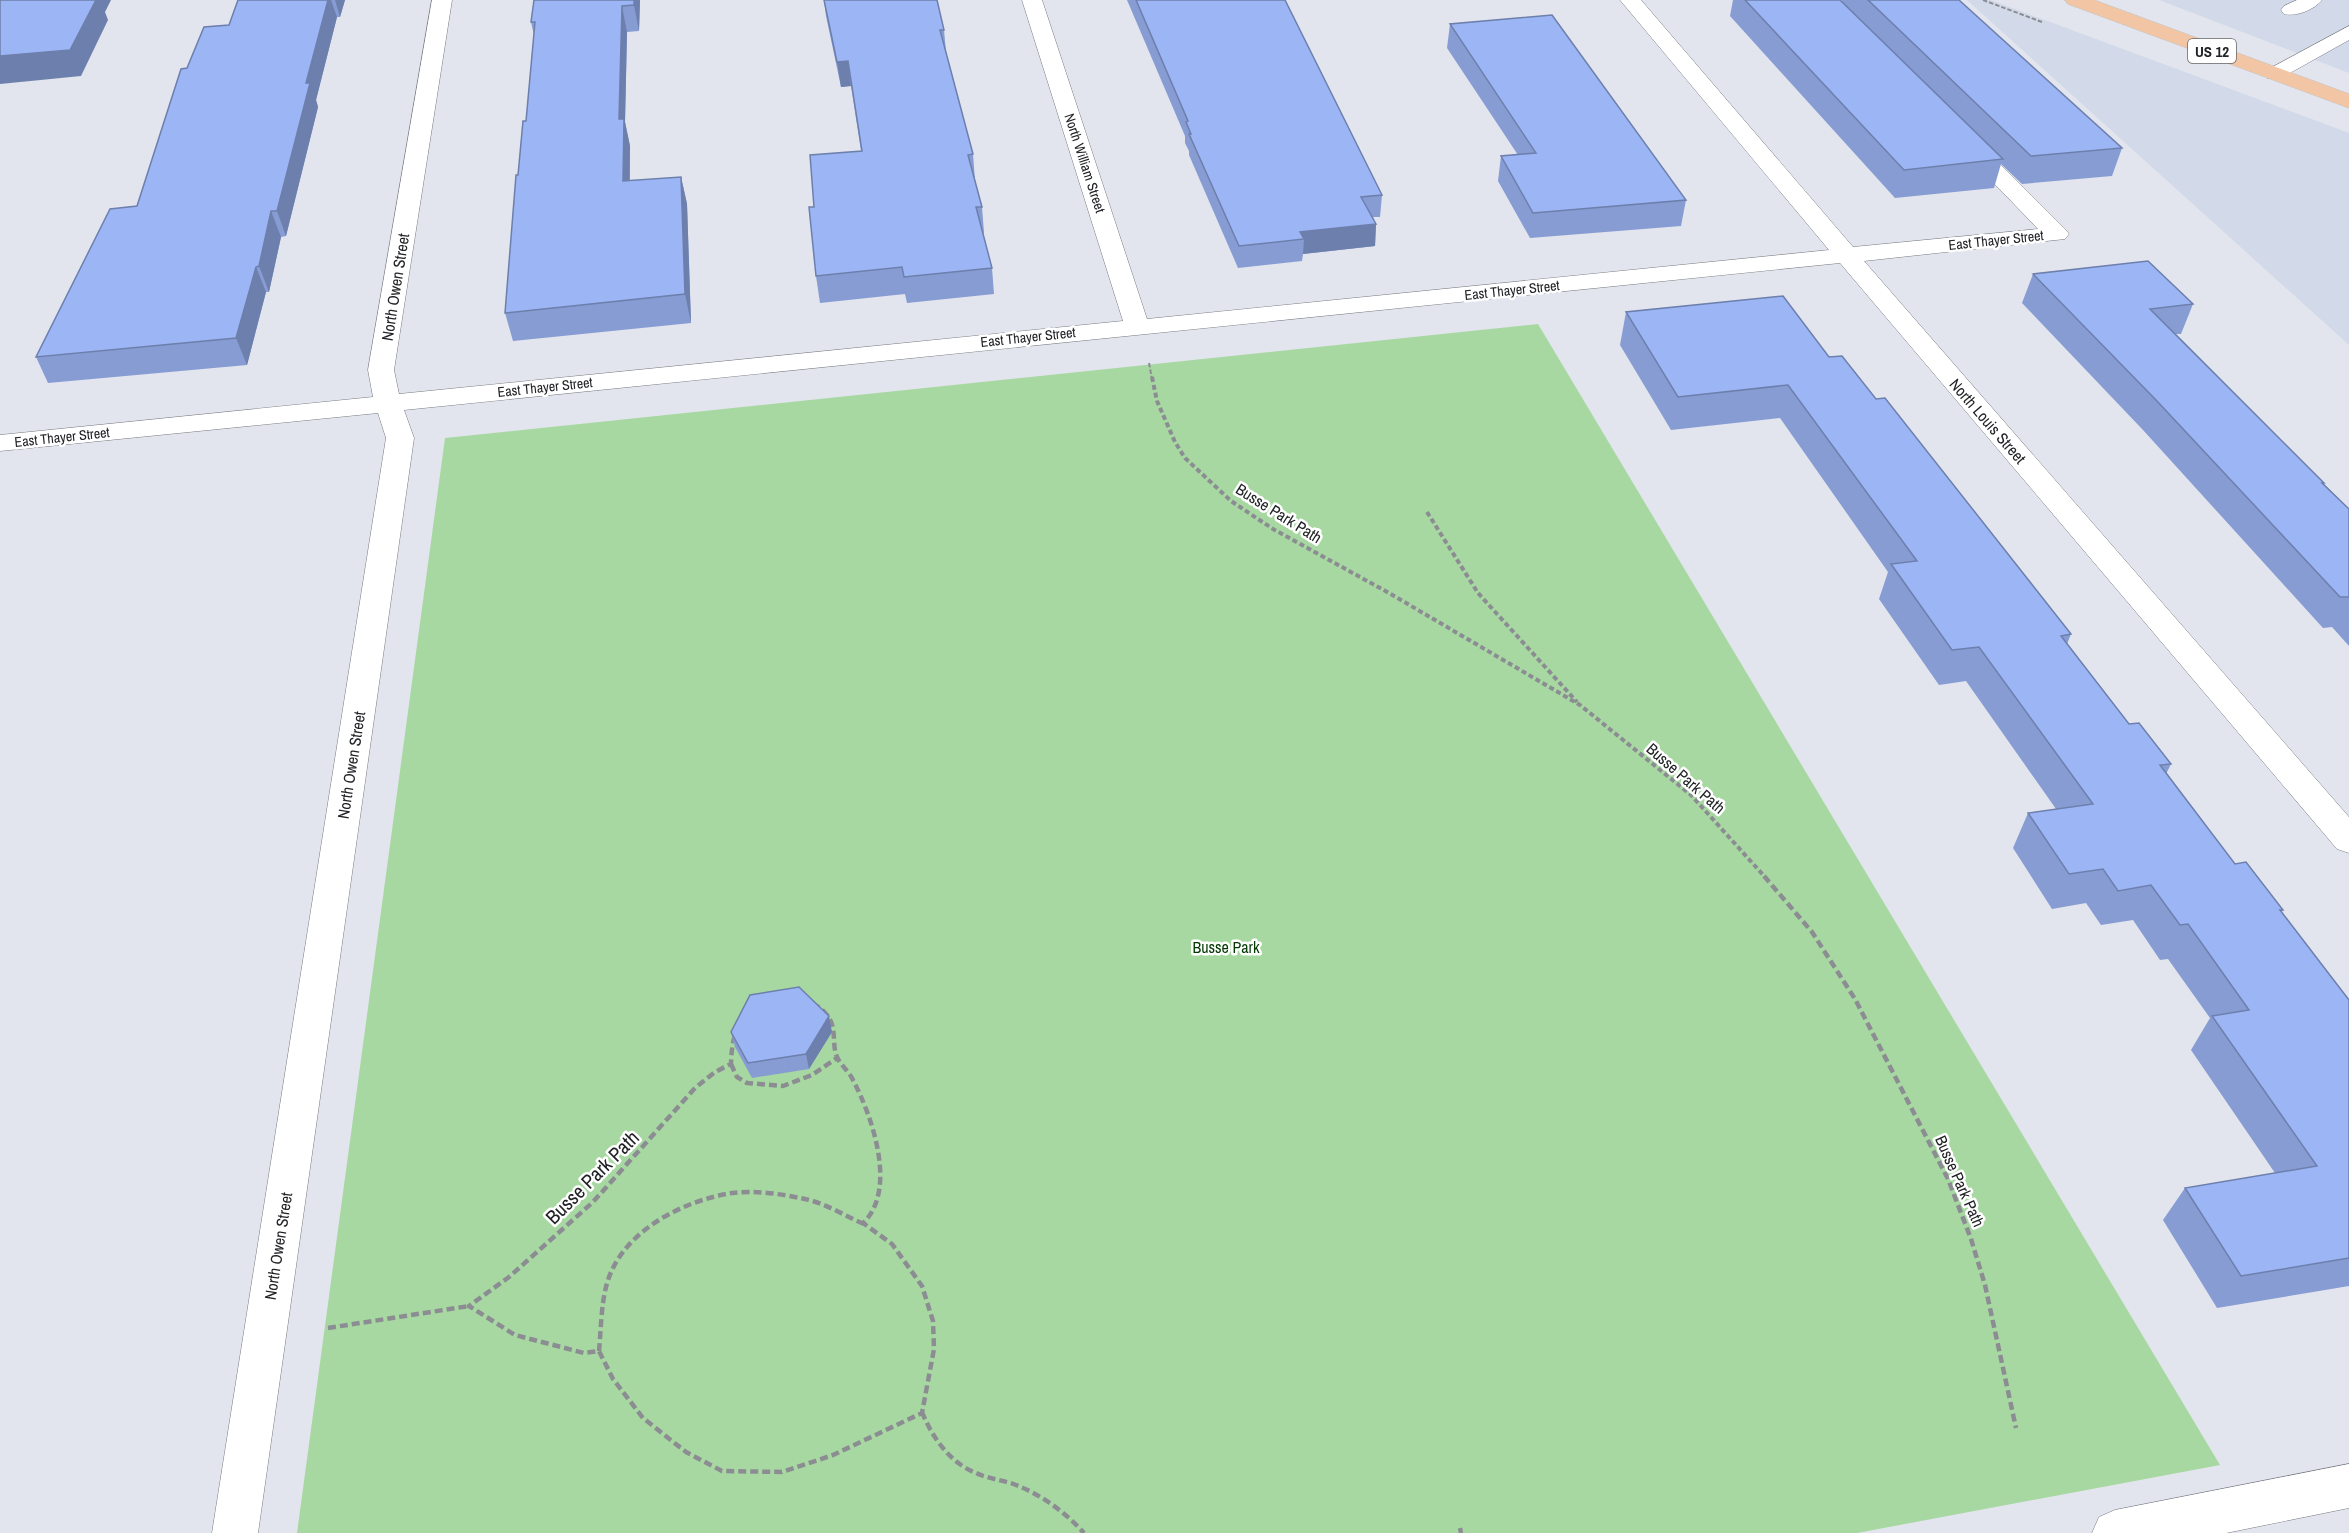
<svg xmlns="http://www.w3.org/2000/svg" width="2349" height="1533" viewBox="0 0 2349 1533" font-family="'Archivo Narrow',sans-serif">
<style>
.built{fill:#d2d9e8}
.green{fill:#a8d8a2}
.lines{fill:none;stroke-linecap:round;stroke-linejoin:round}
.service-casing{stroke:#777a81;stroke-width:1}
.minor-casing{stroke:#777a81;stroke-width:1}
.primary-casing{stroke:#c1c1c2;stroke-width:1}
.path-far2{stroke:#8b8d92;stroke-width:2;stroke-dasharray:4.5 2;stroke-linecap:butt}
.path-far1{stroke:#8b8d92;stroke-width:4;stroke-dasharray:5 3;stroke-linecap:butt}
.path{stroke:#8b8d92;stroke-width:4.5;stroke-dasharray:8 4;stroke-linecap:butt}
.service{fill:#fff;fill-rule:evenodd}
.minor{fill:#fff;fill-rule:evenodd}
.primary{fill:#f2c6a4;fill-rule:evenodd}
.wall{fill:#869cd3}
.shaded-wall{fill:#6d7fac}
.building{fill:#9cb5f5;stroke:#6d7fac;stroke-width:1.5}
.labels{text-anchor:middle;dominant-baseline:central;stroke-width:5;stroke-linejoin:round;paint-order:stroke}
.far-street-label{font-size:14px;fill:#222326;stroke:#fff}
.shield{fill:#fff;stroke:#646567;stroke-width:1.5}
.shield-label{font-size:15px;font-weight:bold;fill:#222326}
.street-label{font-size:16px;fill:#222326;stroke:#fff}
.park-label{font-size:16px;fill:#013900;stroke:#fff}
.near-street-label{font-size:20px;fill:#222326;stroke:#fff}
</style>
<rect width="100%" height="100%" fill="#e2e5ed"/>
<path class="built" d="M1967,0H1991L2349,133V345Z
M2159,0H2349V73Z"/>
<path class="green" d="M1538,324L2220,1465L1857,1533H297L445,438Z"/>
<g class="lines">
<g class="service-casing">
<path id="service" d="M2297,0H2322C2314,10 2296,17 2284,14L2281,10L2284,6Z
M2349,26V40L2281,78H2267L2264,74L2267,70Z"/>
</g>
<g class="minor-casing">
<path id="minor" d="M432,0H452L394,370L399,394L1123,321L1022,0H1042L1147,319L1829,250L1620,0H1641L1853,247L2038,229L1956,144L1959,139L1967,137L1975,139L2065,229L2069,234L2065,239L1864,261L2349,817V853L2337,849L1840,263L404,410L414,438L258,1533H212L386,438L378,413L0,451V435L373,397L368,370Z
M2349,1464V1508L2226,1533H2092L2099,1517L2115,1510Z"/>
</g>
<g class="primary-casing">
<path id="primary" d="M2065,0H2094L2349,94V108L2068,4Z"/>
</g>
<path class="path-far2" d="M1983,0L2042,22
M1149,363L1152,379"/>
<path class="path-far1" d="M1152,377L1157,401L1175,442L1185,458L1231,501L1273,529L1389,593L1580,705L1691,795L1765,877
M1427,512L1478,593L1577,702"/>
<path class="path" d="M1764,876L1812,932L1855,999L1948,1179L1971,1239L1985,1285L2016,1428
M789,998C803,999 817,1003 826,1014C838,1027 831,1043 837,1057C841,1066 849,1071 853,1080C872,1116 898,1190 863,1223L892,1244L922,1286L933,1321L934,1349L922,1413L833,1455L782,1472L722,1471L686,1452L643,1418L613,1379L599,1351L584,1353L515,1335L469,1306L509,1277L593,1202L695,1088L715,1072L731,1064C732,1020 747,1006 789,998Z
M731,1064L737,1077L747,1083L783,1086L812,1075L837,1058
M328,1328L469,1306
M599,1351C601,1330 601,1307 606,1287C619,1233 681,1201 732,1193C754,1190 782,1194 805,1199C825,1203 845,1216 864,1224
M922,1412C932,1437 950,1463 976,1473C989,1479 1003,1480 1016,1485C1042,1495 1066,1513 1084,1533
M1460,1528L1461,1533"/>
<use href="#service" class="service"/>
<use href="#minor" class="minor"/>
<use href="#primary" class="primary"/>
</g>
<path class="wall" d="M238,0H345L340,17H337L316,100L318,107L286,236L281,237L269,292H266L247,365L48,383L36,357L137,206L187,68L229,25Z
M534,0H640L639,31L627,32L625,122L630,146V181L681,177L687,204L691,323L513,341L505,313L518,175L526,121L534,35L531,22Z
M824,0H937L944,30L946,52L973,154L975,180L982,207L984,233H983L992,268L994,294L907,303L905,294L820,303L816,276L814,207L861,151L851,86L841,87L826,16Z
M1127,0H1285L1382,195L1380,217H1373L1376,224L1375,246L1303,254L1302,261L1238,268L1189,155V151L1185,143V136Z
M1733,0H1840L1841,2L1842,0H1959L2122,148L2112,176L2022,184L2001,164L1994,188L1895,198L1730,16Z
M1450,24L1686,200L1681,226L1530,238L1498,181L1501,156L1518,155L1447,48Z
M2033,274L2193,304L2181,334H2176L2324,483V484L2349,509V646L2332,627L2323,628L2143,430L2022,303Z
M1626,312L1829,357L1876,399L2071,634L2067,644L2129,724L2171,764L2166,774L2235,864L2283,910L2281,912L2349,1000V1286L2217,1308L2163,1220L2185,1188L2275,1173L2191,1050L2210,1018L2168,959L2160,960L2133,920L2101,925L2086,903L2052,909L2013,848L2028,813L2056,809L1966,681L1939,685L1879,599L1888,572L1780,418L1671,430L1620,345Z
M731,1032H832L809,1069L752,1078L735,1047Z"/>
<path class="shaded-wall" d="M93,0H111L105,12L108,20L81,76L0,84V56Z
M328,0H331L337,17L316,100L318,107L286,236L277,211L306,83Z
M335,0H345L340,17Z
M634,0H640L639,31L634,5Z
M622,6L627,32L625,122L630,146L629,209L623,181L619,119Z
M848,61L851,86L841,87L837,62Z
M681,177L687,204L691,323L685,294Z
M271,211L281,237L269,292L259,266Z
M1376,224L1375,246L1303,254L1304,239L1300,232Z
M256,267L266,292L247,365L236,338Z
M829,1016L832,1032L809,1069L806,1054Z"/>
<path class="building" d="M0,0H96L70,50L0,56Z
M238,0H328L306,83H310L285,180L277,211H271L259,266L256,267L236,338L36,357L110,209L137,206L181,69L187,68L204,27L229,25Z
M534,0H634V5L622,6L619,119H624L623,181L681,177L685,294L505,313L516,175H518L523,121H526L535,22H531Z
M824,0H937L944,30H940L973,154L968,155L982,207H976L992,268L904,277L902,267L816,276L809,207H814L810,155L862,151L848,61L837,62Z
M1136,0H1285L1382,195L1361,197L1376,224L1300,232L1304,239L1239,246L1189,134H1191L1186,122L1188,121Z
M1745,0H1840L2003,159L1904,170Z
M1868,0H1959L2122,148L2031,156Z
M1552,15L1686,200L1533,213L1501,156L1536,153L1450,24Z
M2148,261L2193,304L2150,309L2324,483H2322L2349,509V597H2340L2156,400L2033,274Z
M1783,296L1829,357L1842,356L1876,399L1885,398L2071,634L2061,636L2129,724L2139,723L2171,764L2160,765L2235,864L2246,862L2283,910H2280L2349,1000V1258L2241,1276L2185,1188L2317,1166L2212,1016L2249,1010L2188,924L2180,925L2151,885L2118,891L2103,869L2069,874L2028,813L2093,804L1979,647L1952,650L1891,564L1917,561L1788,385L1678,397L1626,312Z
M799,987L829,1016L806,1054L748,1063L731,1032L750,995Z"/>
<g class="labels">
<g class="far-street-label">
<text transform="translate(1085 163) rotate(72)">North William Street</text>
<text transform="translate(1996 240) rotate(-6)">East Thayer Street</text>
<text transform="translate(1512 290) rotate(-6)">East Thayer Street</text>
<text transform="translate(1028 337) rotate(-6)">East Thayer Street</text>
<text transform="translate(545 387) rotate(-6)">East Thayer Street</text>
<text transform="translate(62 437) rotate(-6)">East Thayer Street</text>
</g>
<rect class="shield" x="2188" y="39" width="48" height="24" rx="4.5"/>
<g class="shield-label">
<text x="2212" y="51">US 12</text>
</g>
<g class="street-label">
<text transform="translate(395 287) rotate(-81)">North Owen Street</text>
<text transform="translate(1988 421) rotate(49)">North Louis Street</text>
<text transform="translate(1279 513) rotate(32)">Busse Park Path</text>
<text transform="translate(351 765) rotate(-81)">North Owen Street</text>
<text transform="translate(1686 778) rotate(41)">Busse Park Path</text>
<text transform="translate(1960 1181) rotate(66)">Busse Park Path</text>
<text transform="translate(278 1246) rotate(-81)">North Owen Street</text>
</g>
<g class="park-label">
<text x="1226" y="947">Busse Park</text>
</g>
<g class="near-street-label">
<text transform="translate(592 1177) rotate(-45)">Busse Park Path</text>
</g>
</g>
</svg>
